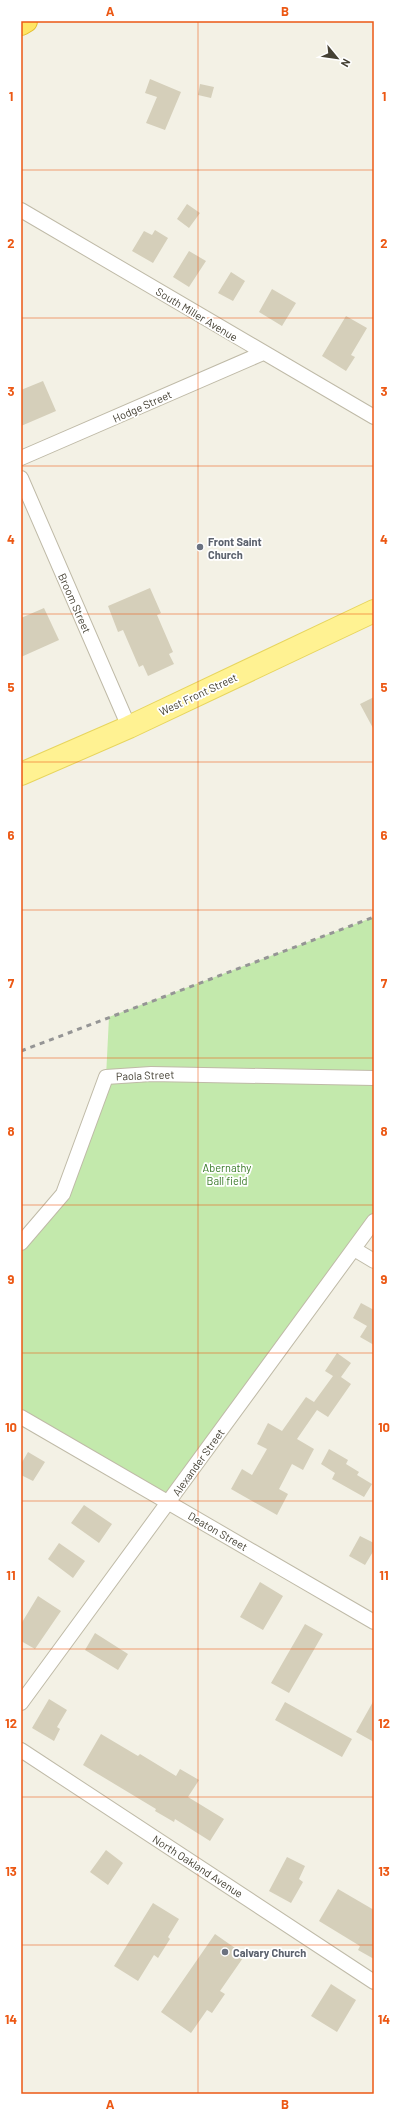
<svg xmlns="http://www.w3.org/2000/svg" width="395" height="2115" viewBox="0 0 395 2115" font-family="Barlow,sans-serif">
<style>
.green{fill:#c3e9ac}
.building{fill:#d5cfba}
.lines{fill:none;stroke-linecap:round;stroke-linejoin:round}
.street-casing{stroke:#bfbaa7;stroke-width:16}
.primary-casing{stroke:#e7d55e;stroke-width:24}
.highway-casing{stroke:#e2be2f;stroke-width:24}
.street{stroke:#fff;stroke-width:14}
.primary{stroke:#fff292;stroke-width:22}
.highway{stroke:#ffe564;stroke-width:22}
.rail{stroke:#959595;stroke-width:3;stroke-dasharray:5 5;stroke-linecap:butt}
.grid{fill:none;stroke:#ec5814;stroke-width:1;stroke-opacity:0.55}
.worship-dot{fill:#6b7280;stroke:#fff;stroke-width:1.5}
.labels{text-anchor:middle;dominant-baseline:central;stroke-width:3.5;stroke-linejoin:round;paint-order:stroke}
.street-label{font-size:11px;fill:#454134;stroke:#fff}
.worship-label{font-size:11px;font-weight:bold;fill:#5b616d;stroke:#fff;text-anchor:start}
.park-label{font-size:11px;fill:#377926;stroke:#fff}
.neatline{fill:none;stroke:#ec5814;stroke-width:1.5}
.grid-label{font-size:13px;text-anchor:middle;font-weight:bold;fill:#ec5814}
</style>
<rect width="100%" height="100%" fill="#f3f1e5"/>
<path class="green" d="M374,917V1221L168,1503L21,1417V1243L63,1194L106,1077L109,1017Z"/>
<path class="building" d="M150,79L181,92L165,130L146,123L157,97L145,93Z
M200,84L214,87L211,98L198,95Z
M187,204L200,213L189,228L177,219Z
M155,230L168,238L153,263L132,251L144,231L152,235Z
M189,251L206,261L189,287L173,277Z
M231,272L245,281L233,301L218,293Z
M272,289L296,303L282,326L259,312Z
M346,316L367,328L351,355L355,357L346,371L322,356Z
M43,381L56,411L21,426V390Z
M150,588L161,613L157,615L173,652L169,654L174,664L148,676L143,665L139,667L123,630L118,632L108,606Z
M44,608L59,640L21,657V618Z
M374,697V730L360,704Z
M361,1303L374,1310V1345L360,1337L367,1326L353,1318Z
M337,1353L351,1363L341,1377L351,1384L328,1417L317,1410L297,1439L314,1449L303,1470L292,1464L279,1489L288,1494L277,1515L231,1489L242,1469L252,1475L267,1449L257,1444L268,1423L282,1431L306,1397L314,1402L333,1376L325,1371Z
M329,1449L348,1460L346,1464L359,1472L357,1475L372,1484L364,1497L332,1479L335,1473L321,1464Z
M28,1452L45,1462L33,1481L21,1475V1464Z
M84,1505L112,1524L99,1543L71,1523Z
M360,1536L374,1543V1550L365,1565L349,1556Z
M59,1543L85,1561L73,1578L48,1559Z
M260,1582L283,1596L263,1630L240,1617Z
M38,1596L61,1611L35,1649L21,1641V1624Z
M305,1624L323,1634L289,1693L271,1683Z
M95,1633L128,1654L118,1670L85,1650Z
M49,1699L67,1710L57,1727L60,1729L54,1741L32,1728Z
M374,1700V1742L356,1732Z
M285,1702L352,1739L342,1757L275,1720Z
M101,1734L138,1756L140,1754L176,1776L180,1769L199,1780L188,1797L224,1819L210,1841L175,1819L174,1822L155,1811L156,1809L83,1765Z
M106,1850L123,1863L108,1885L90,1872Z
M287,1857L305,1866L299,1879L303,1882L291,1903L269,1891Z
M338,1889L374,1910V1959L358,1950L360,1946L319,1921Z
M153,1903L179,1919L168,1937L170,1939L158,1958L154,1955L138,1981L114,1966Z
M215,1934L245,1955L220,1991L225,1994L212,2013L207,2010L191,2033L161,2012Z
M331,1984L356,2000L337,2032L311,2016Z"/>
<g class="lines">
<g class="street-casing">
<path id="street" d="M21,210L374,417
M21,458L263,353
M21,478L129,727
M21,1243L63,1194L106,1077L151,1074L374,1078
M354,1249L374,1261
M21,1417L374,1622
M21,1703L374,1221
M21,1750L374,1982"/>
</g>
<g class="primary-casing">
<path id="primary" d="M21,774L129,727L374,611"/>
</g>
<g class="highway-casing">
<path id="highway" d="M21,24L26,21"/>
</g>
<use href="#street" class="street"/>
<use href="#primary" class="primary"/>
<use href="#highway" class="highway"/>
<path class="rail" d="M21,1051L374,917"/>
</g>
<path class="grid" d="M198,21V2094M21,170H374M21,318H374M21,466H374M21,614H374M21,762H374M21,910H374M21,1058H374M21,1205H374M21,1353H374M21,1501H374M21,1649H374M21,1797H374M21,1945H374"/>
<g class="worship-dot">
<circle cx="200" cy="547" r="4"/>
<circle cx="225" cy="1952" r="4"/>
</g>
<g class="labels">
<g class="street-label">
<text transform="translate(197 314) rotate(31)">South Miller Avenue</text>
<text transform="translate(142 406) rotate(-24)">Hodge Street</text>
<text transform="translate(75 603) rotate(66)">Broom Street</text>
<text transform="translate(198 694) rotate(-25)">West Front Street</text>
<text transform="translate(145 1075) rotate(-2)">Paola Street</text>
<text transform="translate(198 1462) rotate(-54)">Alexander Street</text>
<text transform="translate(218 1531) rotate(30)">Deaton Street</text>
<text transform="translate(198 1866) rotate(33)">North Oakland Avenue</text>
</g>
<g class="worship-label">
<text x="208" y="541">Front Saint<tspan x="208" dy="13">Church</tspan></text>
<text x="233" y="1952">Calvary Church</text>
</g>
<g class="park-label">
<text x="227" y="1167">Abernathy<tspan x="227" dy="13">Ball field</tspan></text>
</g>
</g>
<rect width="395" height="2115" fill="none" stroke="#ffffff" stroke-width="44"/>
<g transform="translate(337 58) rotate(119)" stroke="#ffffff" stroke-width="3" paint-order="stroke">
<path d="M0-3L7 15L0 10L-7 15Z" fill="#454134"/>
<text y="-6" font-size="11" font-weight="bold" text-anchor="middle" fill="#454134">N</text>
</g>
<rect x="22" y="22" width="351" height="2071" class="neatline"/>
<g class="grid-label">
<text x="110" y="16">A</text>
<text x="285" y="16">B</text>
<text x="11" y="101">1</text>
<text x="384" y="101">1</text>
<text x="11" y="248">2</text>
<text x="384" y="248">2</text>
<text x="11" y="396">3</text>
<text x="384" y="396">3</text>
<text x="11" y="544">4</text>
<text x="384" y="544">4</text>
<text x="11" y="692">5</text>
<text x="384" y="692">5</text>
<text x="11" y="840">6</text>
<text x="384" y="840">6</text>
<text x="11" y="988">7</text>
<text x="384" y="988">7</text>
<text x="11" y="1136">8</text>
<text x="384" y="1136">8</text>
<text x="11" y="1284">9</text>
<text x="384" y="1284">9</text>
<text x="11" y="1432">10</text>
<text x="384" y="1432">10</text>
<text x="11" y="1580">11</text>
<text x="384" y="1580">11</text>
<text x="11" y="1728">12</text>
<text x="384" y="1728">12</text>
<text x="11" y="1876">13</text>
<text x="384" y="1876">13</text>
<text x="11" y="2024">14</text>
<text x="384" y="2024">14</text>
<text x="110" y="2109">A</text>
<text x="285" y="2109">B</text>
</g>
</svg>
